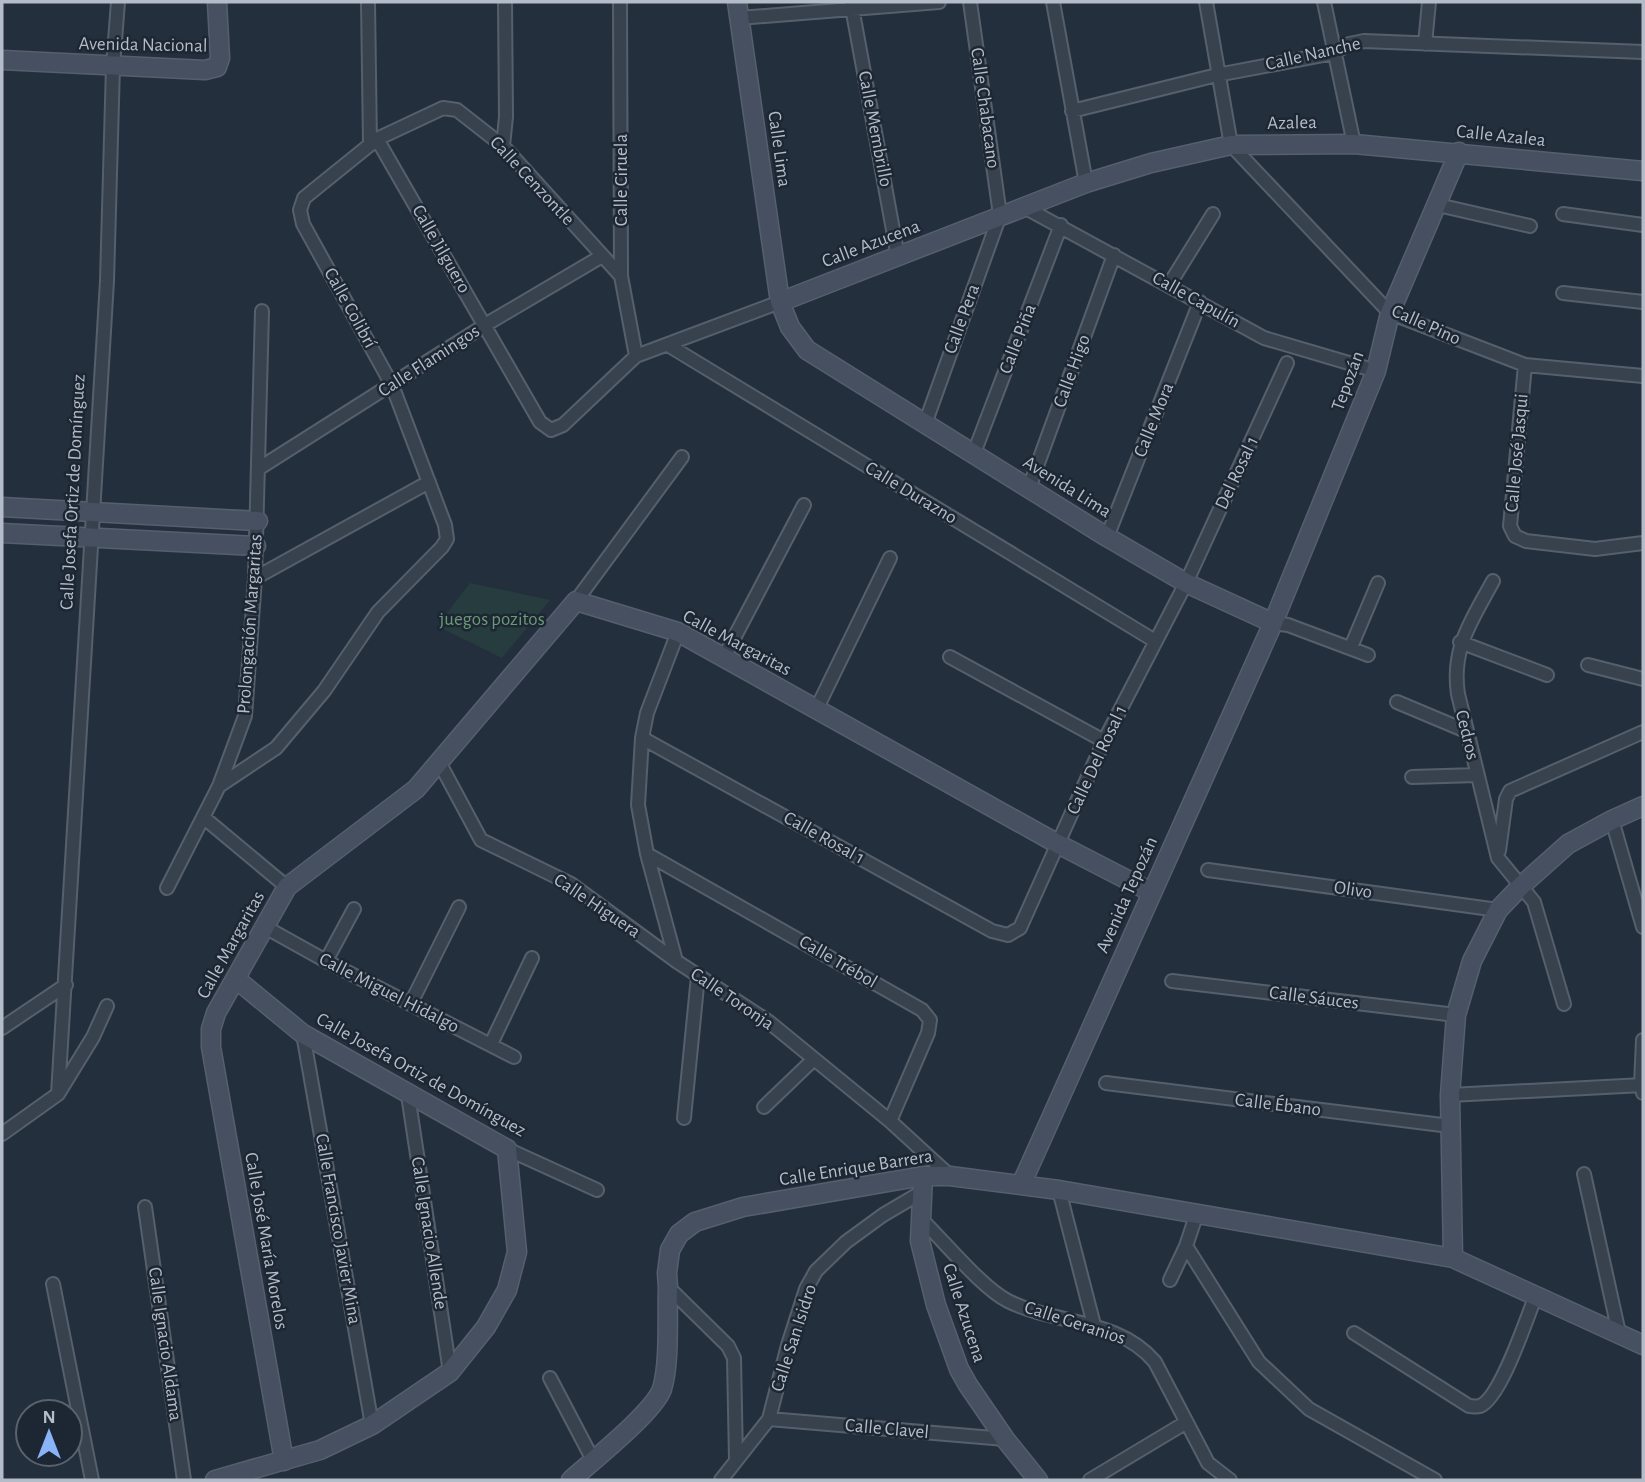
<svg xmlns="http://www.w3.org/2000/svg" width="1645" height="1482" viewBox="0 0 1645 1482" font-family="'Alegreya Sans',sans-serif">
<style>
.green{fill:#263c3f}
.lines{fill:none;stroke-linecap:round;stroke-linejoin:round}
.street-casing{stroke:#565f6c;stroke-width:16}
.secondary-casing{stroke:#565f6c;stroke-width:21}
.street{stroke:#38414e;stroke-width:12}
.secondary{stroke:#465061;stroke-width:18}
.labels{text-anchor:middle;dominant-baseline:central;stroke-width:5;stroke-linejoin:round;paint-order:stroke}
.street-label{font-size:19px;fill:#b4bcc9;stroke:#1d2633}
.park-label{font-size:19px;fill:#6b9a76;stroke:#1d2633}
</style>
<rect width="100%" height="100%" fill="#242f3e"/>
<path class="green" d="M470,583L550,600L502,658L437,626Z"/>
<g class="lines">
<g class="street-casing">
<path id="street" d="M368,2L370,145
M620,2L621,276L636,356
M851,2L898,257
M1053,2L1086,183
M1206,2L1231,145L1390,313L1525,365L1643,376
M1324,2L1354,144
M739,18L939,2
M1425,44L1429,2
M1072,111L1217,75L1334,53L1349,44L1364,41L1643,52
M377,139L540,422L551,430L563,425L636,356L780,302
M503,146L506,117L505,2
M1438,205L1530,226
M1024,207L1264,338L1376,371
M1563,214L1643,225
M1169,285L1213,214
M1563,293L1643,302
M668,345L1155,641
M1525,365L1510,526L1515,536L1526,541L1595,549L1643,543
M925,424L1000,215L970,2
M974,453L1061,225
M258,469L485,325L602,256
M1029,488L1114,255
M1107,537L1200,302
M255,578L429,482
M1493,581C1472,620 1451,648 1458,694L1498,858L1534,902L1564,1004
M576,601L682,457
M1273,623L1288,625L1368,655
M1460,642L1547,675
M1351,647L1378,583
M724,657L804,505
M950,657L1104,741
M1588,665L1643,679
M1397,702L1466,731
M816,710L890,558
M642,738L992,931L1008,935L1020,928L1104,741L1186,583L1287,363
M439,762L481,840L571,884L676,961L769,1022L890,1121L950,1176
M1412,777L1477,775
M219,786L276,748L324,691L378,612L442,547L447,539L445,525L392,385L303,224L300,210L304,198L377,139L443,108L457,110L503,146L621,276
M203,817L287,887
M1612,820L1643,927
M1499,851L1506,799L1510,791L1643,732
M647,854L922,1010L930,1020L928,1033L890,1121
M1208,870L1498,910
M167,888L219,786L245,716L255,578L262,311
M265,927L326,961L514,1057
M326,961L354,909
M676,961L647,854L638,805L642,738L647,713L678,632
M1172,981L1456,1015
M411,1003L459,907
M2,1028L66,985
M303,1034L372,1425
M491,1044L532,958
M1106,1083L1450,1126
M1643,1093L1641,1085L1643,1040
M58,1094L107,281L113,66L118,2
M408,1095L450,1372
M1450,1095L1643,1085
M764,1107L814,1059
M684,1118L698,976
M2,1134L58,1094L93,1037L107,1006
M507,1149L597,1190
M1584,1174L1619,1333
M1059,1190L1094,1325
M145,1207L184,1480
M1197,1213L1186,1246L1259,1362L1309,1409L1435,1480
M921,1219C943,1240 982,1288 1008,1301C1056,1325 1118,1318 1155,1362L1208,1463L1230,1480
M1170,1280L1186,1246
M53,1284L92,1480
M668,1287L728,1346L734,1358L736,1460
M1354,1333L1469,1406C1472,1406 1476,1407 1480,1406C1501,1398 1527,1317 1536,1295
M550,1378L593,1460
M769,1419L1005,1439
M721,1480L769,1419L788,1345L806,1289L816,1271L846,1242L883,1215L922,1192
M1090,1480L1185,1423"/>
</g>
<g class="secondary-casing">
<path id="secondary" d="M737,2L780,302L790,327L807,350L1107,537L1186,583L1273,623
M2,60L205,70L217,67L220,58L217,2
M780,302L1086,183L1151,163L1231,145L1354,144L1643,171
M2,507L258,521
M2,533L256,546
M923,1176L920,1241L936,1305L959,1369L968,1385L1005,1439L1038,1480
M1021,1185L1273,623L1376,371L1390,313L1459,152
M1453,1258L1450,1095L1456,1015L1472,961L1498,910L1521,886L1568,844L1612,820L1643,806
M284,1461L211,1047V1029L216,1013L287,887L416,789L576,601L678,632L1058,844L1151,892
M215,1480L320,1450L372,1425L450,1372L486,1327L507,1290L517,1252L507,1149L303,1034L236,979
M571,1480C591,1462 654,1412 662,1389C670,1363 667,1316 668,1287L667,1273L670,1250L679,1234L695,1222L743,1207L923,1176H950L1059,1190L1453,1258L1643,1345"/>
</g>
<use href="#street" class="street"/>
<use href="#secondary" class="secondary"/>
</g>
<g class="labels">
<g class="street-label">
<text transform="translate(143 45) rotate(1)">Avenida Nacional</text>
<text transform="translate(1313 54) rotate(-13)">Calle Nanche</text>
<text transform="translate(985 108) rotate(82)">Calle Chabacano</text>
<text transform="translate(1292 123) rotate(-1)">Azalea</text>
<text transform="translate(875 129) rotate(79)">Calle Membrillo</text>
<text transform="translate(1501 136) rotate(6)">Calle Azalea</text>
<text transform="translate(779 149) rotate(82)">Calle Lima</text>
<text transform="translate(621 180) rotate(-90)">Calle Ciruela</text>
<text transform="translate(532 181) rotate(47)">Calle Cenzontle</text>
<text transform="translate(871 244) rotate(-21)">Calle Azucena</text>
<text transform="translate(441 249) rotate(60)">Calle Jilguero</text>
<text transform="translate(1196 300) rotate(29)">Calle Capulín</text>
<text transform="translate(350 308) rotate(61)">Calle Colibrí</text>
<text transform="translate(962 319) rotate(-70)">Calle Pera</text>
<text transform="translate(1426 325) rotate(24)">Calle Pino</text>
<text transform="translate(1018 339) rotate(-69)">Calle Piña</text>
<text transform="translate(429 361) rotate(-33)">Calle Flamingos</text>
<text transform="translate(1072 371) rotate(-70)">Calle Higo</text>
<text transform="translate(1348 381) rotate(-70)">Tepozán</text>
<text transform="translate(1154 420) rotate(-68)">Calle Mora</text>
<text transform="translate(1517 453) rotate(-85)">Calle José Jasqui</text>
<text transform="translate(1237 473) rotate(-65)">Del Rosal 1</text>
<text transform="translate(1067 487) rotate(32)">Avenida Lima</text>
<text transform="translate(73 492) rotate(-87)">Calle Josefa Ortiz de Domínguez</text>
<text transform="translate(911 493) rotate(31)">Calle Durazno</text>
<text transform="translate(250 624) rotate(-86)">Prolongación Margaritas</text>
<text transform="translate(737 643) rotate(28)">Calle Margaritas</text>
<text transform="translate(1467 735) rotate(76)">Cedros</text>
<text transform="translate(1097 760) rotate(-65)">Calle Del Rosal 1</text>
<text transform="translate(824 838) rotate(29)">Calle Rosal 1</text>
<text transform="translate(1353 890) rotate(8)">Olivo</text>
<text transform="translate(1127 895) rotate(-66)">Avenida Tepozán</text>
<text transform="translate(597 906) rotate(34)">Calle Higuera</text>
<text transform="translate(231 945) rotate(-61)">Calle Margaritas</text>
<text transform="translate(838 962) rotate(30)">Calle Trébol</text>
<text transform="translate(389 993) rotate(27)">Calle Miguel Hidalgo</text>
<text transform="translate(1314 998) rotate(7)">Calle Sáuces</text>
<text transform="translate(732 999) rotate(34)">Calle Toronja</text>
<text transform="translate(421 1075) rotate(29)">Calle Josefa Ortiz de Domínguez</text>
<text transform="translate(1278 1105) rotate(7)">Calle Ébano</text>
<text transform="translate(856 1168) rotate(-9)">Calle Enrique Barrera</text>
<text transform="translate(338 1229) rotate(80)">Calle Francisco Javier Mina</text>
<text transform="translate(429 1233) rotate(81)">Calle Ignacio Allende</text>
<text transform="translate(266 1241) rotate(80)">Calle José María Morelos</text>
<text transform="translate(964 1313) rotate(72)">Calle Azucena</text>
<text transform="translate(1075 1323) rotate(18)">Calle Geranios</text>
<text transform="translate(794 1338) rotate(-72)">Calle San Isidro</text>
<text transform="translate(165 1344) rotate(82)">Calle Ignacio Aldama</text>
<text transform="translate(887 1429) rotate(5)">Calle Clavel</text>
</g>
<g class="park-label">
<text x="492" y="619">juegos pozitos</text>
</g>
</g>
<rect width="1645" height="1482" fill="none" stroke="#b4bcc9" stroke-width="7"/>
<g transform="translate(49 1433)"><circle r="33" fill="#1d2633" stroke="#59626f" stroke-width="2"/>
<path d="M0-5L12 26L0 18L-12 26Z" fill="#8ab4f8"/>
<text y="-10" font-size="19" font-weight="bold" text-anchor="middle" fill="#b4bcc9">N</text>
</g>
</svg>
